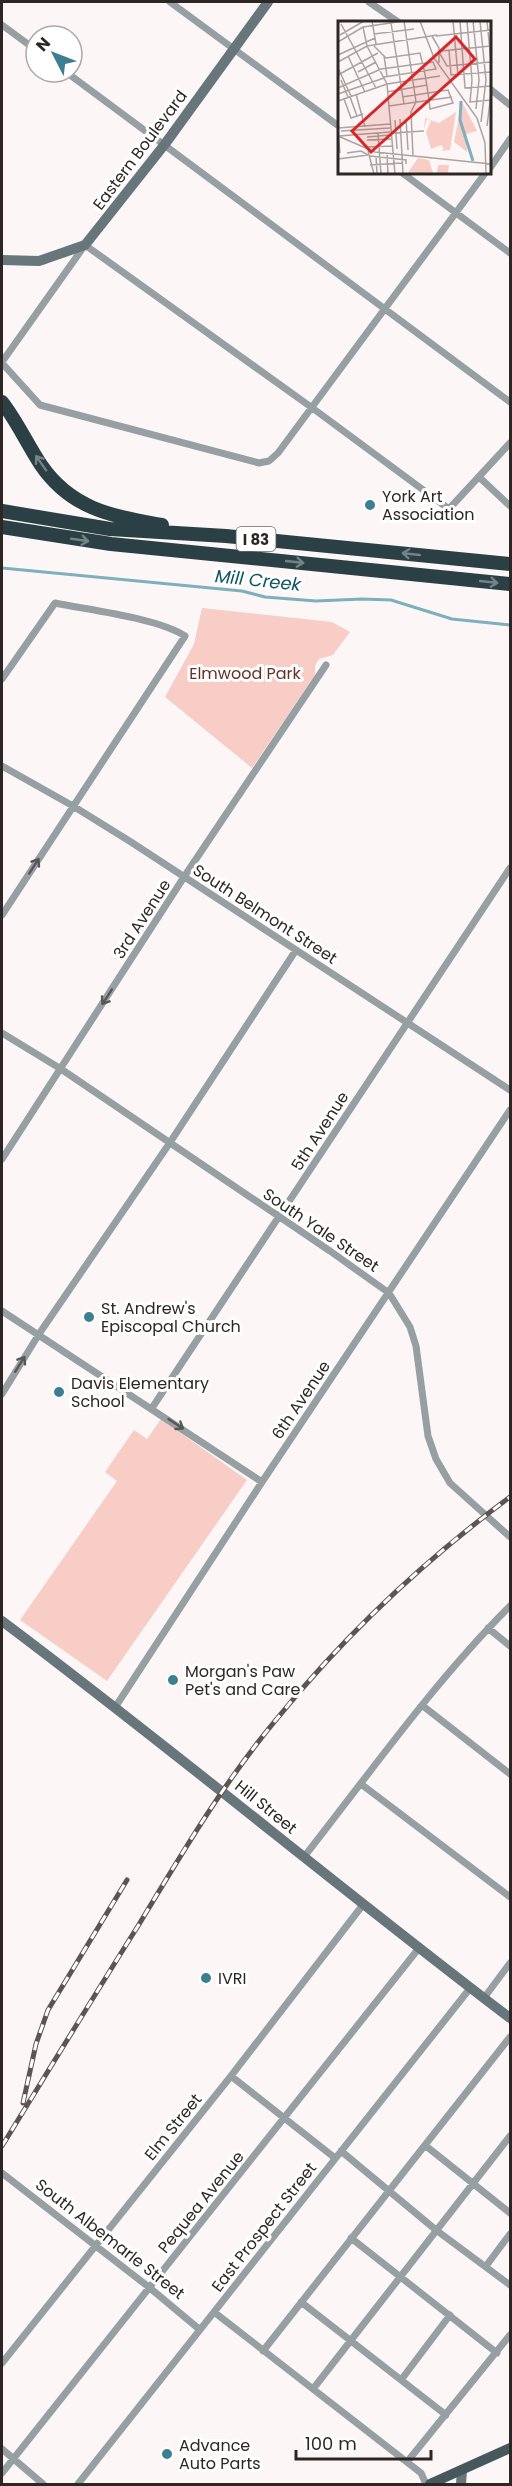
<svg xmlns="http://www.w3.org/2000/svg" width="512" height="2486" viewBox="0 0 512 2486" font-family="Poppins,sans-serif">
<style>
.green{fill:#f7cdc5}
.lines{fill:none;stroke-linecap:round;stroke-linejoin:round}
.stream{stroke:#7dafbc;stroke-width:3}
.street{stroke:#96a0a3;stroke-width:7}
.secondary{stroke:#67767a;stroke-width:10}
.primary{stroke:#47585d;stroke-width:10}
.highway{stroke:#2b4045;stroke-width:14}
.rail-casing{stroke:#5c5553;stroke-width:5}
.rail{stroke:#fff;stroke-width:3;stroke-dasharray:9;stroke-linecap:butt}
.oneway{stroke:#758386}
.oneway2{stroke:#585757}
.poi-dot{fill:#3c7f90;stroke:#fff;stroke-width:2}
.labels{text-anchor:middle;dominant-baseline:central;stroke-width:6;stroke-linejoin:round;paint-order:stroke}
.shield{fill:#fff;stroke:#6d6766;stroke-width:1.5}
.shield-label{font-size:15px;font-weight:bold;fill:#2e2624}
.street-label{font-size:16px;fill:#2e2624;stroke:#fff}
.poi-label{font-size:16px;fill:#2e2624;stroke:#fff;text-anchor:start}
.park-label{font-size:16px;fill:#692e25;stroke:#fff}
.water-label{font-size:18px;font-style:italic;fill:#0f5664;stroke:#fff}
.inset-river{fill:none;stroke:#7dafbc;stroke-width:3}
.inset-road{fill:none;stroke:#aaa3a2;stroke-width:1.5}
.view{fill:#d62828;fill-opacity:0.15;stroke:#d62828;stroke-width:3}
.inset-edge{fill:none;stroke:#2e2624;stroke-width:3}
</style>
<rect width="100%" height="100%" fill="#fcf7f6"/>
<path class="green" d="M202,608L332,622L350,632L333,655L319,659L315,666V675L252,768L165,697L194,644Z
M161,1419L247,1480L107,1681L20,1620L117,1481L105,1472L134,1430L147,1439Z"/>
<g class="lines">
<path class="stream" d="M2,568L242,591L265,597L316,601L362,599L391,600L452,619L510,625"/>
<path class="street" d="M170,2L340,127
M369,2L398,22
M2,25L36,50
M66,72L510,402
M490,89L510,105
M490,168L510,139
M401,172L510,253
M2,362L85,245L311,407L449,509L510,443
M2,363L40,405L259,463L269,461L278,453L486,172
M479,477L510,506
M2,679L55,603C89,610 158,618 185,636L2,915
M2,766L73,806L131,842L510,1090
M2,1033L61,1069L330,1251L389,1293L410,1327L416,1346L428,1436L436,1459L450,1483L510,1537
M2,1159L184,877L326,665
M2,1311L262,1482
M2,1394L39,1334L169,1144L296,950
M152,1408L510,868
M488,1628L510,1646
M116,1706L262,1482L510,1110
M423,1706L510,1774
M361,1784L510,1897
M304,1857C370,1773 434,1682 510,1606
M484,1998L510,1963
M231,2076L335,2158
M426,2146L510,2213
M341,2151L436,2230L510,2285
M2,2173L150,2288L199,2329
M351,2238L497,2353
M486,2266L510,2234
M301,2302L446,2415
M214,2312L421,2473L426,2484
M263,2351L510,2037
M2,2363L231,2076L362,1906
M401,2380L450,2315
M313,2389L510,2136
M2,2449L43,2484
M407,2462L510,2335
M2,2473L419,1948
M78,2484L471,1987"/>
<path class="secondary" d="M2,260L39,261L85,245L165,144L268,2
M2,1621C174,1750 339,1888 510,2018
M461,2484L462,2470"/>
<path class="primary" d="M430,2484L510,2448"/>
<path class="highway" d="M2,402C17,421 27,444 41,465C72,510 113,516 162,525
M2,511L110,529L226,536L510,564
M2,527L111,544L510,584"/>
<g class="rail-casing">
<path id="rail" d="M23,2103L36,2044L48,2010L127,1880
M2,2146C47,2073 92,1999 138,1926C182,1853 225,1780 280,1715C348,1632 425,1560 510,1497"/>
</g>
<use href="#rail" class="rail"/>
</g>
<defs><path id="oneway-shaft" d="M-6 0H5M1.5-3L5.5 0L1.5 3" fill="none" stroke-width="1.6" stroke-linecap="round" stroke-linejoin="round" transform="scale(1.5)"/></defs>
<g class="oneway">
<use href="#oneway-shaft" transform="translate(41 463) rotate(-125)"/>
<use href="#oneway-shaft" transform="translate(80 540) rotate(8)"/>
<use href="#oneway-shaft" transform="translate(411 554) rotate(-174)"/>
<use href="#oneway-shaft" transform="translate(295 562) rotate(6)"/>
<use href="#oneway-shaft" transform="translate(489 582) rotate(6)"/>
</g>
<g class="oneway2">
<use href="#oneway-shaft" transform="translate(34 866) rotate(-57)"/>
<use href="#oneway-shaft" transform="translate(107 997) rotate(123)"/>
<use href="#oneway-shaft" transform="translate(20 1364) rotate(-58)"/>
<use href="#oneway-shaft" transform="translate(176 1424) rotate(33)"/>
</g>
<g class="poi-dot">
<circle cx="370" cy="505" r="6"/>
<circle cx="89" cy="1317" r="6"/>
<circle cx="59" cy="1392" r="6"/>
<circle cx="173" cy="1680" r="6"/>
<circle cx="206" cy="1978" r="6"/>
<circle cx="167" cy="2454" r="6"/>
</g>
<g class="labels">
<rect class="shield" x="236.5" y="527" width="39" height="24" rx="4.5"/>
<g class="shield-label">
<text x="256" y="539">I 83</text>
</g>
<g class="street-label">
<text transform="translate(140 150) rotate(-53)">Eastern Boulevard</text>
<text transform="translate(265 914) rotate(33)">South Belmont Street</text>
<text transform="translate(142 919) rotate(-57)">3rd Avenue</text>
<text transform="translate(320 1131) rotate(-57)">5th Avenue</text>
<text transform="translate(321 1230) rotate(34)">South Yale Street</text>
<text transform="translate(301 1400) rotate(-56)">6th Avenue</text>
<text transform="translate(266 1807) rotate(39)">Hill Street</text>
<text transform="translate(173 2127) rotate(-51)">Elm Street</text>
<text transform="translate(201 2202) rotate(-51)">Pequea Avenue</text>
<text transform="translate(264 2227) rotate(-52)">East Prospect Street</text>
<text transform="translate(110 2239) rotate(38)">South Albemarle Street</text>
</g>
<g class="poi-label">
<text x="382" y="496">York Art<tspan x="382" dy="18">Association</tspan></text>
<text x="101" y="1308">St. Andrew's<tspan x="101" dy="18">Episcopal Church</tspan></text>
<text x="71" y="1383">Davis Elementary<tspan x="71" dy="18">School</tspan></text>
<text x="185" y="1671">Morgan's Paw<tspan x="185" dy="18">Pet's and Care</tspan></text>
<text x="218" y="1978">IVRI</text>
<text x="179" y="2445">Advance<tspan x="179" dy="18">Auto Parts</tspan></text>
</g>
<g class="park-label">
<text x="245" y="673">Elmwood Park</text>
</g>
<g class="water-label">
<text transform="translate(258 580) rotate(6)">Mill Creek</text>
</g>
</g>
<g transform="translate(338 21)">
<rect width="153" height="153" fill="#fcf7f6"/>
<path d="M124,81L139,110L128,113L129,131L116,121ZM118,91L112,129L103,130L106,128L103,124L93,128L88,111L93,100L89,98L86,108L87,97L101,102ZM80,137L91,139L95,152H99L100,144H111L110,153H69Z" fill="#f7cdc5"/>
<path class="inset-river" d="M123,80L122,99L135,140"/>
<path class="inset-road" d="M34,0L38,23M66,0L78,81L73,91L75,134M82,0L96,37L139,97L147,122L148,153M115,0L120,54M122,0L127,67L153,65M129,0L134,59L132,81L153,79M135,0L141,59L138,88M142,0L148,59L143,101M149,0L153,40M53,2L66,83M3,3L38,67M25,6L29,25L49,63L57,153M36,13L76,8M2,14L26,0M94,15L101,27V42M98,15L153,9M0,21L25,6L66,0M36,25L48,37L82,32L87,53L90,72L91,79L92,88L115,82L110,69L90,72L64,76M153,25L103,30L102,33L109,45L153,41M111,29L113,54L153,51M0,34L37,17M10,35L27,71M46,35L49,55M0,41L29,25L99,14M0,47L13,75M20,51L38,41M0,54L40,32M3,59L10,76M0,67L43,48L95,41L98,48L46,56M49,71L89,64M0,73L46,57M18,73L27,106M12,76L19,95M6,78L13,97L25,93M0,80L49,63L102,55M51,85L114,76M62,98L65,153M68,98L70,129M57,99L59,128M149,105L153,73M0,107L52,103M3,110L52,107M0,112L2,132M40,112L43,153M54,112L86,110M0,115L37,131L153,143M1,115L52,111M29,116L52,114M29,119L53,118M30,126L54,125M30,130L36,153M9,132L23,130L30,134M49,134L50,153M32,135L68,139V143M38,135L39,153M0,138L30,134M32,144L64,142"/>
<path class="view" d="M118,16L137,38L33,131L14,110Z"/>
<rect width="153" height="153" class="inset-edge"/>
</g>
<rect width="512" height="2486" fill="none" stroke="#2e2624" stroke-width="6"/>
<g transform="translate(54 54) rotate(312)"><circle r="28" fill="#ffffff" stroke="#aba8a7" stroke-width="1.5"/>
<path d="M0-4.5L10 22L0 15L-10 22Z" fill="#3c7f90"/>
<text y="-9" font-size="16" font-weight="bold" text-anchor="middle" fill="#2e2624">N</text>
</g>
<path d="M296 2450v9h135v-9" fill="none" stroke="#2e2624" stroke-width="3"/>
<text x="305" y="2450" font-size="18" fill="#2e2624" stroke="#ffffff" stroke-width="4.5" paint-order="stroke">100 m</text>
</svg>
